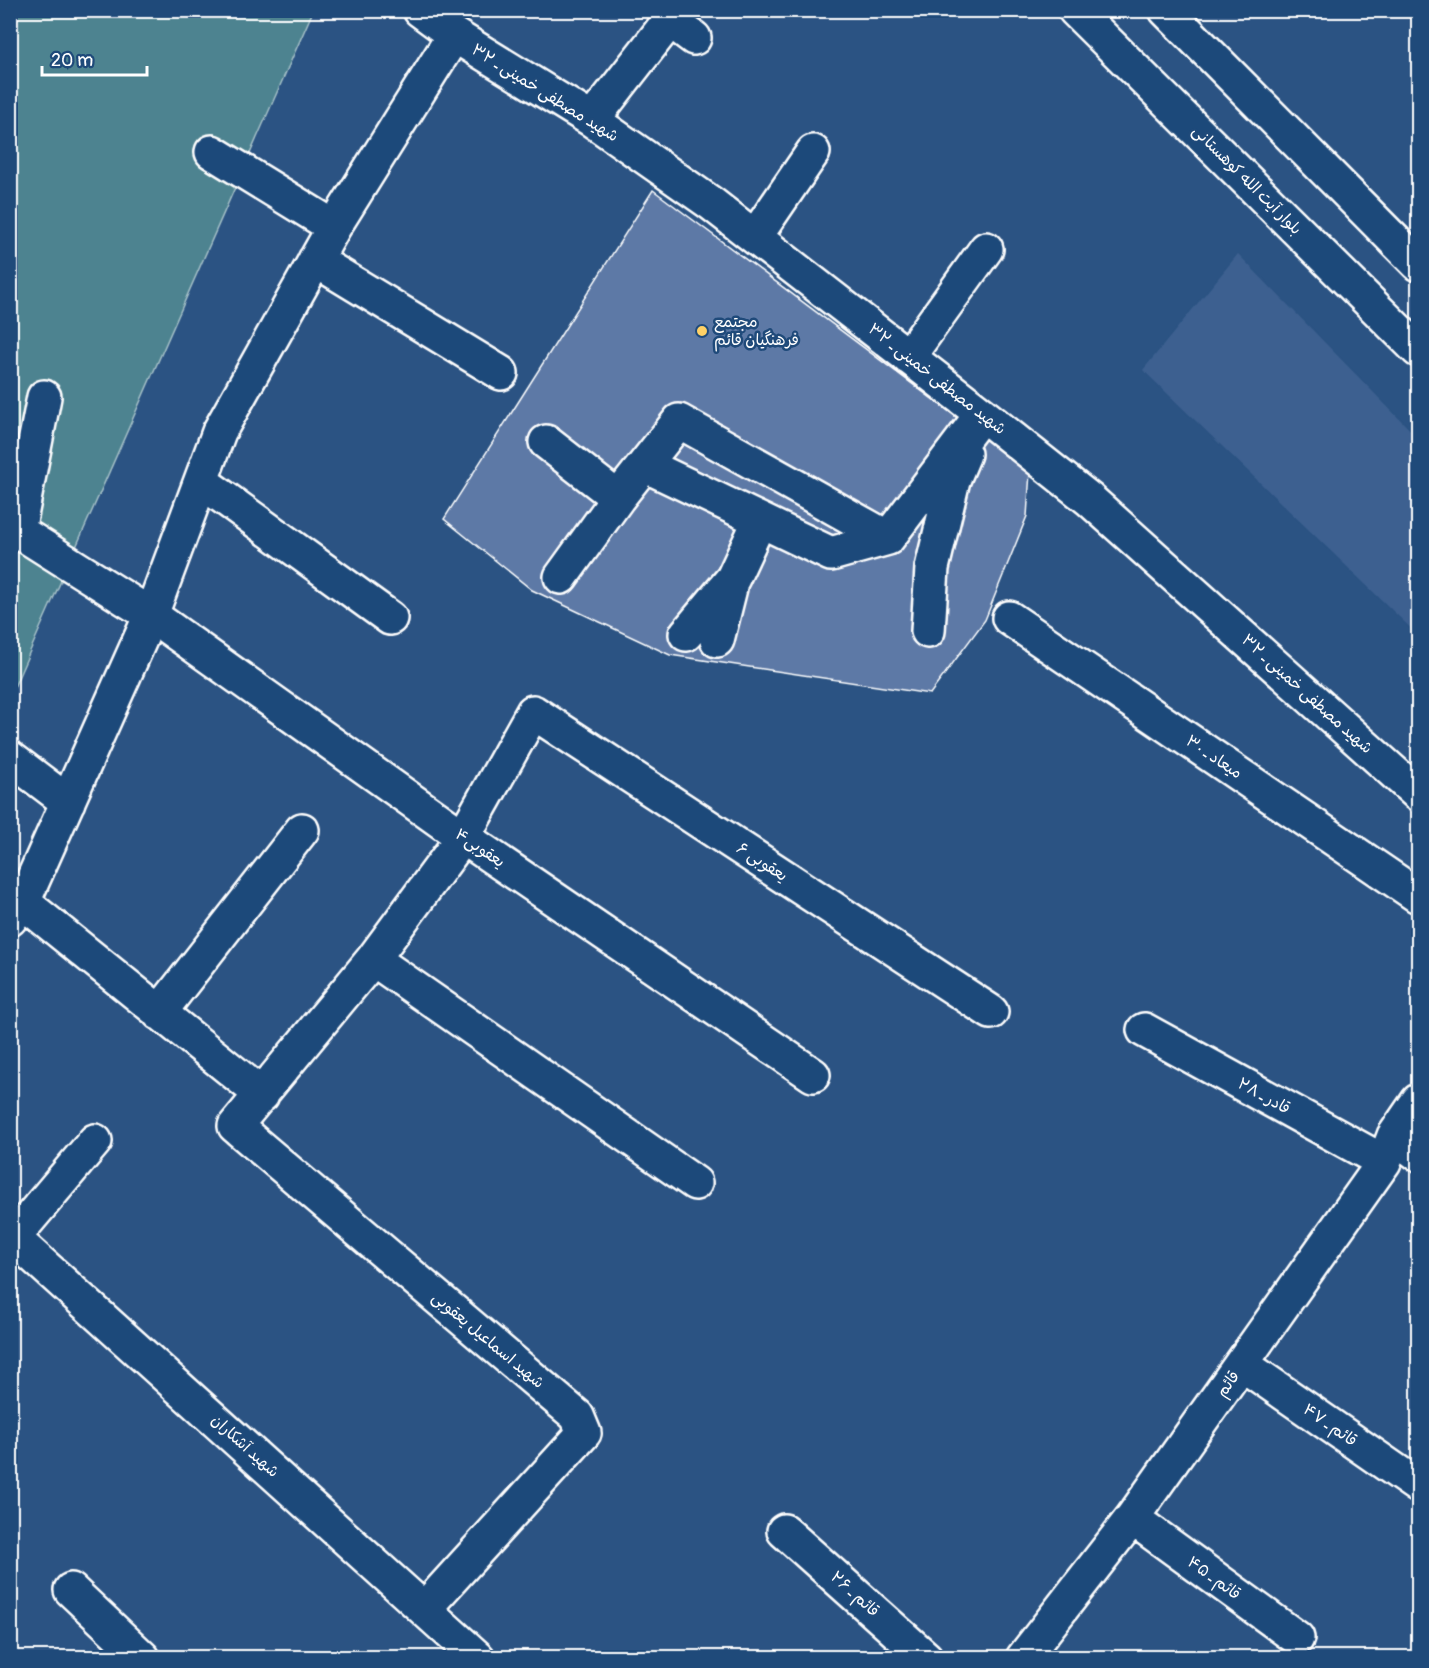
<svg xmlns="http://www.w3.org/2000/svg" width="1429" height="1668" viewBox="0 0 1429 1668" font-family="Pangolin,'Playpen Sans Arabic',sans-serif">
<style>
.built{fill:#3e6190}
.green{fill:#4e8390;stroke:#a6c1c8;stroke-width:1.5}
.building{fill:#5d79a6;stroke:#fff;stroke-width:1.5}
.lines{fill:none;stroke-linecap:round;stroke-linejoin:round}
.minor-casing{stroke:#fff;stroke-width:38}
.minor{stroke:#1f4a7a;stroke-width:33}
.poi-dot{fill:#ffd166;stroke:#1f4a7a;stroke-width:2}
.labels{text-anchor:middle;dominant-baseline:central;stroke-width:5;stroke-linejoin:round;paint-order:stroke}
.street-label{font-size:16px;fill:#fff;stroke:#1f4a7a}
.poi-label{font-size:16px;fill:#fff;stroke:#1f4a7a;text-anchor:start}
</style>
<rect width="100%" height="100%" fill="#2b5383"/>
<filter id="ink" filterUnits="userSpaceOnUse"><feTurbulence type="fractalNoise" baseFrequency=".0167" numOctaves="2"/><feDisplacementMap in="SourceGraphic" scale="12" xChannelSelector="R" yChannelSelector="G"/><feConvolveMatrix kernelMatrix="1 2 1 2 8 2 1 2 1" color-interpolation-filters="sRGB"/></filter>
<g filter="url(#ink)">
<path class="built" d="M1238,254L1418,438V635L1143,370Z"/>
<path class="green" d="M11,11H313L11,694Z"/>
<path class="building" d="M653,190L1030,472L1027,516L985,620L930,694L670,655L532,590L444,519Z"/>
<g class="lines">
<g class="minor-casing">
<path id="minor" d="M420,10L454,35L592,120L712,204L982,414L1089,499L1418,794
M1075,10L1418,350
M1166,10L1418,264
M670,20L694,38
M592,120L677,11
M212,152L334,227
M755,237L813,152
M315,260L501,373
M908,357L986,249
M44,397L18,531L151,615L463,837L813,1075
M546,442L618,498L679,421L888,538L982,414
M645,465L831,554L888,538
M201,481L390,618
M561,577L618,498
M1009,618L1418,896
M928,631L932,568L953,480L964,454
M686,634L733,578L760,520
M717,640L730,588
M10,758L68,802
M23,902L262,1095
M10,919L23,902L151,615L219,432L334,227L454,35
M373,959L695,1183
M159,1013L302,830
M1144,1030L1384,1162
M1394,1136L1418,1154
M10,1235L478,1658
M13,1238L95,1141
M1242,1364L1418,1486
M1132,1518L1297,1638
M784,1531L926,1658
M71,1590L143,1658
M424,1609L584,1433L577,1416L235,1126L373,959L463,837L533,712L991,1012
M1023,1658L1132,1518L1384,1162L1394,1136L1418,1101"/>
</g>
<use href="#minor" class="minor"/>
</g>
</g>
<circle class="poi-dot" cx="702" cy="331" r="6"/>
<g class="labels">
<g class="street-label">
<text transform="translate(545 93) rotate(32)">شهید مصطفی خمینی ـ ۳۲</text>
<text transform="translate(1247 180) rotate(45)">بلوار آیت الله کوهستانی</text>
<text transform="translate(937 379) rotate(38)">شهید مصطفی خمینی ـ ۳۲</text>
<text transform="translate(1307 694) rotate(42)">شهید مصطفی خمینی ـ ۳۲</text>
<text transform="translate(1214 757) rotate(34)">میعاد ـ ۳۰</text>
<text transform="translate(480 848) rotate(34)">یعقوبی۴</text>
<text transform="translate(762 862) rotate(33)">یعقوبی ۶</text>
<text transform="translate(1264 1096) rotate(29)">قادر ـ ۲۸</text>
<text transform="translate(488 1340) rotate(40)">شهید اسماعیل یعقوبی</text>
<text transform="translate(1228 1384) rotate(-55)">قائم</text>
<text transform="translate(1330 1425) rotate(35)">قائم ـ ۴۷</text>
<text transform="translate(245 1446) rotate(42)">شهید آشکاران</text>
<text transform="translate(1214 1578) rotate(36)">قائم ـ ۴۵</text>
<text transform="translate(855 1594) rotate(42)">قائم ـ ۲۶</text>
</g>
<g class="poi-label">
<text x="714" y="322">مجتمع<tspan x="714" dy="18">فرهنگیان قائم</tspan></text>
</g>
</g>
<rect width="1429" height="1668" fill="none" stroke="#1f4a7a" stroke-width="36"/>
<rect x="18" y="18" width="1393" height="1632" fill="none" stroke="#fff" stroke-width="2" filter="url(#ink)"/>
<path d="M42 66v9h105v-9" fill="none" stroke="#ffffff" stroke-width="3"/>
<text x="51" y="66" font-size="18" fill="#ffffff" stroke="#1f4a7a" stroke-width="4.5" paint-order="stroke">20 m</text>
</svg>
